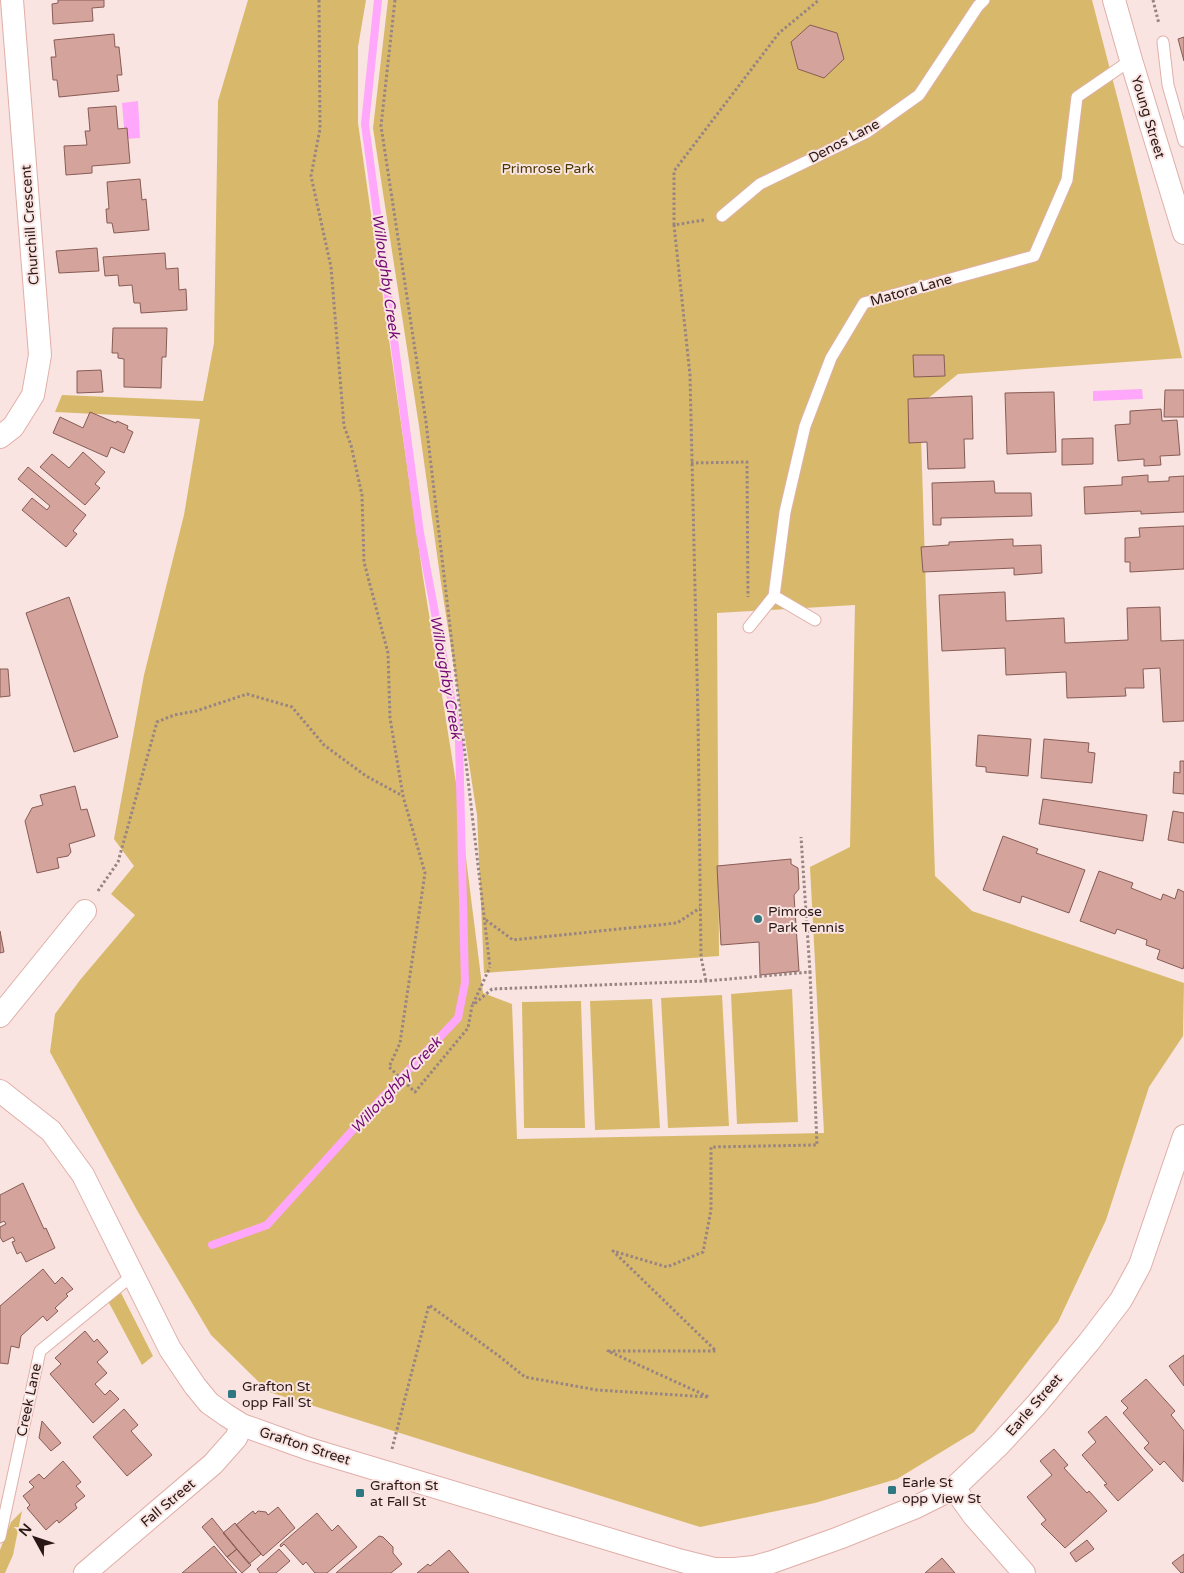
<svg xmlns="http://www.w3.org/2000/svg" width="1184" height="1573" viewBox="0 0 1184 1573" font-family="'Varela Round',sans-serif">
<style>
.green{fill:#d8b96b}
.water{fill:#fea7fb}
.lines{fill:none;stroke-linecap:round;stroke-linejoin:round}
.stream{stroke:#fea7fb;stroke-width:8}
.building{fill:#d4a39c;stroke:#875c55}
.service-casing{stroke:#e0afa8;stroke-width:13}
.minor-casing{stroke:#e0afa8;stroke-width:24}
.path{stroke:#988482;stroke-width:3;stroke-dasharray:2.5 2.5;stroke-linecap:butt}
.service{stroke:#fff;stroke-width:11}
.minor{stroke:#fff;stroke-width:22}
.poi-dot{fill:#2f7781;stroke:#f9e4e1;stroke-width:2}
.labels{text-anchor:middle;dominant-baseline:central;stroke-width:4;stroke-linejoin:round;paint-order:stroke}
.street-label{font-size:14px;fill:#2a1816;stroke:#f9e4e1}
.park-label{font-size:14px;fill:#4a3801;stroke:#f9e4e1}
.poi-label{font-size:14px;fill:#2a1816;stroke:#f9e4e1;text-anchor:start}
.water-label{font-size:15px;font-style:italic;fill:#750a76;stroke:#f9e4e1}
</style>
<rect width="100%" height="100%" fill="#f9e4e1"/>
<path class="green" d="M248,0H366L358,47V123L423,577L458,795L483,993L512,1004L517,1139L824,1133L810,867L850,847L855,605L717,613L719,956L484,973L477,815L441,583L419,426L373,128L388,0H1092L1120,108L1182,358L958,374L920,405L935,876L972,911L1184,983L1183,1036L1149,1087L1106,1220L1058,1322L974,1432L897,1479L815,1503L700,1527L269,1392L211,1335L138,1212L50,1052L55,1014L80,980L135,915L111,894L134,866L114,839L144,675L184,515L200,419L55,412L62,395L203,401L214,343L218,101Z
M792,989L798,1122L737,1124L731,994Z
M722,995L729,1126L668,1128L661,998Z
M652,999L660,1128L595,1130L590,1001Z
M581,1001L585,1128H524L522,1002Z
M120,1291L153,1356L142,1365L108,1301Z
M22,1511L13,1555L5,1573H0V1550L11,1522Z"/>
<path class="water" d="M138,101L140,138L125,139L122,103Z
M1142,389L1143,399L1093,401V391Z"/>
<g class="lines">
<path class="stream" d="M212,1245L267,1225L380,1100L458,1018L465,983L459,741L420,533L365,124L378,0"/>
</g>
<path class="building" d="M58,0H104V7L92,8L93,21L53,24L52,4L58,3Z
M810,25L837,33L844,59L824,78L798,69L791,42Z
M114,34L115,47H119L122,75H117L119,91L59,97L57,80H53L51,57H56L54,40Z
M1184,37V61L1178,39Z
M116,106L118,129L127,128L130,163L92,166V173L66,175L64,146L87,145L85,131H90L88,108Z
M140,179L142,200L146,199L149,230L114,233L112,223H107L106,209H109L107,182Z
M97,248L99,271L59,273L56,251Z
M165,253L166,269L178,268L179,290L186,289L187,310L141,313L140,303H134L132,285L119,286L118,275L105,276L103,257Z
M113,328H167L166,357H162L161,388L124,387V359L118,358V353H112Z
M913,355H944L945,376L914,377Z
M101,370L103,392L77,393V371Z
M1165,390H1184V417H1164Z
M1054,392L1056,452L1007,454L1005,393Z
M972,396L973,439H964L965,468L928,469L927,442L909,443L908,399Z
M1161,409L1162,421L1177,420L1180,455L1160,456L1161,465L1144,466V459L1118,461L1115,425L1130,424V411Z
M90,412L116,423L117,421L128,426L127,429L133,432L124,453L111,447L107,457L53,433L60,417L83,428Z
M1093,438V464L1062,465V439Z
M83,452L105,472L95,484L100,488L85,505L40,467L52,454L69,468Z
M28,467L86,515L73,531L77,534L66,547L22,510L32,498L47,510L50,506L18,479Z
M1148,475V482L1169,481V477L1184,476V512L1141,514V511L1085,514L1084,487L1122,485V477Z
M994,481L995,493H1031L1032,516L941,518V525H933L932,483Z
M1184,526V569L1130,572V562H1125V538L1140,537L1139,528Z
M1013,539V546L1041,545L1042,573L1014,575V568L923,572L921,547L949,545V542Z
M1005,592L1006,621L1064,618L1065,643L1128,640L1127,608L1160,607L1161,641L1184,640V721L1163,722L1160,668L1143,669L1144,688H1125L1126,696L1067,698L1066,672L1006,675L1005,648L942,651L939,595Z
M69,597L118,737L74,752L26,613Z
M0,669H8L10,696L0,697Z
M978,735L1031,739L1028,776L986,772V767L976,766Z
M1044,739L1089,743L1088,752L1095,753L1092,783L1041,778Z
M1180,761H1184V794L1173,793L1174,772L1180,773Z
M75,786L81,810L87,809L95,836L69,844L71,852L68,856L57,858L59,868L37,873L25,821L32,808L43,805L40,795Z
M1043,799L1147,815L1143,841L1039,824Z
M1173,811L1184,813V843L1168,840Z
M1003,836L1038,849L1036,853L1085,870L1069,913L1022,896L1020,903L983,890Z
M791,859V864L798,868L799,889L794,895L799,971L760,975L759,942L721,945L717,866Z
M1099,871L1133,883L1131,888L1161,900L1163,894L1175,899L1178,889L1184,892V965L1183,969L1157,959L1160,950L1146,945L1147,940L1117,929L1115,934L1080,921Z
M0,931L4,952L0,953Z
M23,1183L44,1229L46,1228L55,1248L26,1262L21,1252L17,1254L12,1242L15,1241L13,1237L3,1242L0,1237V1227L6,1224L4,1221L0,1223V1195Z
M43,1269L55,1284L62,1277L73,1289L66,1294L68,1296L55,1308L58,1311L47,1321L43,1316L21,1336L19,1348L11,1346L8,1364L0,1363V1306Z
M85,1331L94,1342L97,1339L108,1352L97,1362L107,1373L95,1384L105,1395L110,1390L119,1399L93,1423L50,1374L61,1364L55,1358Z
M1184,1355V1386L1169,1366Z
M1146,1379L1175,1411L1171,1415L1184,1431L1183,1482L1164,1461L1160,1465L1144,1448L1149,1443L1123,1413L1128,1408L1121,1401Z
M124,1409L138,1425L131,1431L152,1455L127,1476L93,1437Z
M1106,1416L1153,1470L1118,1501L1104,1485L1107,1484L1082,1455L1096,1442L1088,1432Z
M42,1421L61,1443L51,1451L39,1438Z
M1054,1449L1068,1465L1064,1468L1087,1493L1089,1491L1107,1511L1065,1548L1041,1524L1046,1520L1027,1497L1052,1475L1040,1461Z
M63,1461L81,1482L76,1486L85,1496L75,1504L77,1508L59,1523L57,1520L46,1530L27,1508L30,1505L23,1496L34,1487L29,1482L39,1474L44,1479Z
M278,1507L295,1528L263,1556L236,1525L253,1511L255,1514L258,1511L266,1512L268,1515Z
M317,1513L332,1531L338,1525L357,1547L327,1573H315L306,1562L303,1565L284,1544L281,1547L280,1545Z
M212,1518L237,1549L227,1557L202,1527Z
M235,1523L261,1554L249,1564L223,1533Z
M379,1536L383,1537L393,1547V1553L402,1564L391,1573H336Z
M1087,1540L1094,1549L1076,1562L1070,1553Z
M214,1546L237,1573H182Z
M237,1549L251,1565L242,1573L227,1557Z
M279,1549L290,1561L276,1573H260L257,1569Z
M449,1550L469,1573H417L428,1564L430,1566Z
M1184,1554V1572L1181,1573L1172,1563Z
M942,1558L955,1573H925Z"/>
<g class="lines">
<g class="service-casing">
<path id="service" d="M1163,42L1168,85L1184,141
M722,216L760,184L867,132L919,95L978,6L984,0
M774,596L785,512L805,426L831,358L864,303L1034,256L1067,180L1077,97L1131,60
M774,596L815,620
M749,627L774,596
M0,1537L40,1351L133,1275"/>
</g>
<g class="minor-casing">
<path id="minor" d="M1114,0L1131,60L1184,233
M0,437L13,427L33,395L40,355L12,0
M0,1016L85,911
M0,1091L51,1131L83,1175L170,1349L195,1386L209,1403L226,1415L242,1425L309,1449L638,1548L682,1561L714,1569H735L754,1567L772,1562L839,1538L916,1507L954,1488L999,1445L1036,1405L1089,1342L1121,1300L1140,1265L1184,1136
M954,1488L974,1516L1024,1573
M85,1573L213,1464L236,1438L242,1425"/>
</g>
<path class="path" d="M319,0L320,129L311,176L331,267L344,426L351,445L362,495L364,562L388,653L390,718L403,796L425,873L400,1043L389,1067L415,1092L468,1028L472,1006L492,989L706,981L810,972L801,837
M395,0L381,126L426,422L490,967
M1153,0L1159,24
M704,220L674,225L690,375L698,717L701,957L706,981
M674,225V171L779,33L819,0
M691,463L747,462L748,597
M98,891L118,862L157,722L174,715L196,711L247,694L292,707L324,745L366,776L403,796
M486,920L513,940L677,923L700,908
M473,1004L490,967
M392,1449L429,1305L499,1356L525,1377L597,1390L709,1397L608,1351H716L613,1251L667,1267L703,1252L711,1210V1147L817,1145L810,972"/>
<use href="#service" class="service"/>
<use href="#minor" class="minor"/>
</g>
<g class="poi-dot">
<circle cx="758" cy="919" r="5"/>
<rect x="227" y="1389" width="10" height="10" rx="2.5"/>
<rect x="887" y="1485" width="10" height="10" rx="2.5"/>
<rect x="355" y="1488" width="10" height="10" rx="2.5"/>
</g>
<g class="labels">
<g class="street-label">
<text transform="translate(1148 117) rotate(73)">Young Street</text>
<text transform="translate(844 141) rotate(-28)">Denos Lane</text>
<text transform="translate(30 225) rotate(-94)">Churchill Crescent</text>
<text transform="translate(911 290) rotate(-16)">Matora Lane</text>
<text transform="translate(29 1400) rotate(-78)">Creek Lane</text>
<text transform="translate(1034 1405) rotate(-49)">Earle Street</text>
<text transform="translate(305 1446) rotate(18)">Grafton Street</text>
<text transform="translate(168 1503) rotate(-40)">Fall Street</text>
</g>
<g class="park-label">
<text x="548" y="168">Primrose Park</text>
</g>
<g class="poi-label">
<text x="768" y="911">Pimrose<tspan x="768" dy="16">Park Tennis</tspan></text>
<text x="242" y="1386">Grafton St<tspan x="242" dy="16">opp Fall St</tspan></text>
<text x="902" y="1482">Earle St<tspan x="902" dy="16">opp View St</tspan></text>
<text x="370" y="1485">Grafton St<tspan x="370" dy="16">at Fall St</tspan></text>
</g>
<g class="water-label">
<text transform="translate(386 276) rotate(82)">Willoughby Creek</text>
<text transform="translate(446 677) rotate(80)">Willoughby Creek</text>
<text transform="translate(396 1085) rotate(-47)">Willoughby Creek</text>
</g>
</g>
<g transform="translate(35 1538) rotate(310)" stroke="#f9e4e1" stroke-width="4" paint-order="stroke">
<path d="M0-4L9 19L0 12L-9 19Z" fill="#2a1816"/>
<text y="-8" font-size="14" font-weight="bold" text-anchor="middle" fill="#2a1816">N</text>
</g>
</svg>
